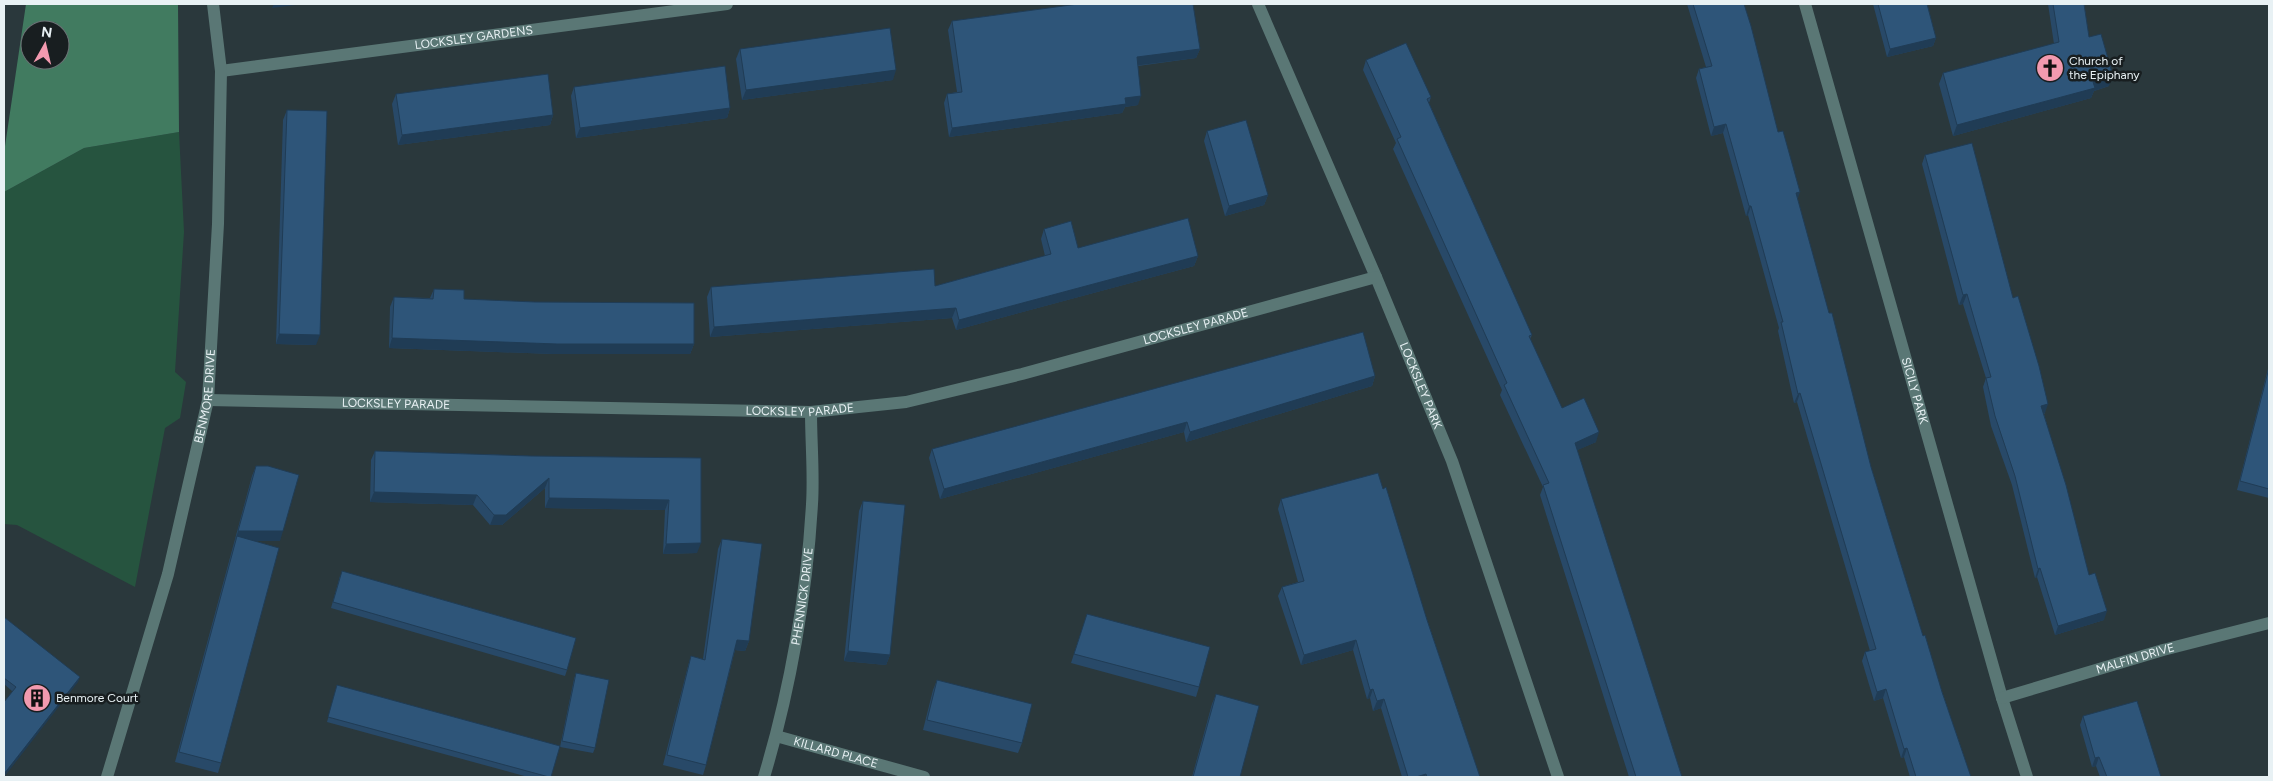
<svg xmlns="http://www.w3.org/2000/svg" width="2273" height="781" viewBox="0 0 2273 781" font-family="Figtree,sans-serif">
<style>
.green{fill:#26543f}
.forest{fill:#417b60;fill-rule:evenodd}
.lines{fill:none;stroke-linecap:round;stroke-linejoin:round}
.minor{stroke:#5a7775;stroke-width:12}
.wall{fill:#284968}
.shaded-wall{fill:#203c55}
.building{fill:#2e5579;stroke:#203c55}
.labels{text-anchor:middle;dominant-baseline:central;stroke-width:5;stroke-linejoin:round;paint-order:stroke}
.street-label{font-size:12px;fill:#e8f1f4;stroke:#181e20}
.poi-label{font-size:12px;fill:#e8f1f4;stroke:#181e20;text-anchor:start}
</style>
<rect width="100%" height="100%" fill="#2a383c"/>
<path class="green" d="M179,132L184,232L175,372L186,382L180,418L165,428L135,587L17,525L4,524V192L84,148Z"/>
<path class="forest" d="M26,4H178L179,132L84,148L4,192V153ZM30,30H60V60H30Z"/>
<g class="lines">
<g class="minor">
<path id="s1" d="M1258,4L1376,277L1452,461L1558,777"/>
<path id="s2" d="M1805,4L2002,698L2027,777"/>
<path id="s3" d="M221,71L727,4"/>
<path id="s4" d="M208,400L811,412L906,402L1022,374L1376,277"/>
<path id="s5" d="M2002,698L2163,650L2269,623"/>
<path id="s6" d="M776,736L924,777"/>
<path id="s7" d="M107,777L168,574L208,400L218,224L221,71L213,4"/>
<path id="s8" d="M764,777C790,691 807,594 812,504C814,474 811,443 811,412"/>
</g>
</g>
<path class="wall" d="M1687,4H1744L1778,132L1871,467L1923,636L1971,777H1910L1904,757L1901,758L1883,698L1874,701L1862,661L1865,652L1870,651L1797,402L1794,403L1778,331L1779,328L1748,215L1746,216L1723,133L1711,136L1696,78L1699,69L1706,67Z
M1873,4H1927L1936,38L1933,46L1887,57Z
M2048,4H2084L2089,37L2109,86L2094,91L2091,98L1953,136L1939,84L1943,73L2054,44Z
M952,21L1200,49L1196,58L1138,66V105L1125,107L1122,113L949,137L944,103L947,94L957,92L948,30Z
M740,49L893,80L742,100L736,59Z
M1366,60L1431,97L1429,103L1532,335L1530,339L1562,408L1596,442L1577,450L1682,777H1629L1540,495L1543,487L1500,395L1502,390L1393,149L1396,143L1363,70Z
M574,87L730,108L727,118L576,138L571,96Z
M396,94L553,115L550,125L398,145L392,104Z
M287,110L316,345L276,344L283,120Z
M1207,131L1268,195L1264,205L1225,216L1204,141Z
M1925,155L2013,298L2045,413L2044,414L2089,575L2104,620L2055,635L2037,577L2035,578L2012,485L1991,426L1983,387L1986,378L1963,304L1959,305L1922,164Z
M1044,229L1078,248L1198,256L1194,266L956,330L952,318L710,337L707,297L711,287L935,286L1045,256L1041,239Z
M434,289L464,299L694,344L690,354H553L389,348L390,307L394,297L430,298Z
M2269,365V498L2237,490Z
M1375,376L1372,386L1186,442L1184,432L940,499L929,458L932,449Z
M375,451L531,456L701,458L697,553L663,554L665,510L545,508V488L502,525H490L473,505L370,502L371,460Z
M256,466L280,541H255L221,763L218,773L175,762L252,476Z
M1383,489L1427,620L1480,777H1402L1381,708L1373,711L1370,698L1367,699L1353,650L1301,665L1278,596L1282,587L1298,582L1278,509L1281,499Z
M863,501L890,655L886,665L844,661L859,511Z
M722,539L749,641L745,651L735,650L706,765L703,775L663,765L688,666L691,656L703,659L718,549Z
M340,576L567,670L565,676L331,608Z
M1087,614L1199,687L1196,697L1071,663Z
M4,617L78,682L12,691L4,684Z
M576,673L595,748L593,753L560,747L574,679Z
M937,680L1022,743L1018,753L923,730L933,690Z
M337,685L551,777H528L327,722Z
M1216,694L1240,777H1192L1212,704Z
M2083,716L2161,777H2100L2096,766L2092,767L2080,725Z"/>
<path class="shaded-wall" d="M274,4H304L272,8Z
M1936,38L1933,46L1887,57L1890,49Z
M1200,49L1196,58L1133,66L1137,57Z
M896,70L893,80L742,100L746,90Z
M2113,76L2109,86L2094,91L2091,98L1953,136L1957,125Z
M1141,96L1138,105L1125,107L1122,113L949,137L952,128L1125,98Z
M730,108L727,118L576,138L580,128Z
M553,115L550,125L398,145L402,135Z
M1726,124L1723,133L1711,136L1714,127Z
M1800,192L1797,201L1796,193Z
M1268,195L1264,205L1225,216L1229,206Z
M1749,206H1751L1748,215L1746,216Z
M1198,256L1194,266L956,330L959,320Z
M1967,294L1963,304L1959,305L1963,295Z
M956,308L952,318L710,337L714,327Z
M279,334L320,335L316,345L276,344Z
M392,338L694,344L690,354H553L389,348Z
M1375,376L1372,386L1186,442L1190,432Z
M1800,393L1797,402L1794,403L1798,394Z
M2048,404L2045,413L2038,415L2041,406Z
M1187,422L1184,432L940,499L944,489Z
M1599,432L1596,442L1571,453L1575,443Z
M549,478L545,488L502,525H490L494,515Z
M374,492L477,495L473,505L370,502Z
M549,498L669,500L665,510L545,508Z
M238,531H283L280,541H236L237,536L235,541Z
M701,543L697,553L663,554L666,544Z
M2040,568L2037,577L2035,578L2038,569Z
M2107,611L2104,620L2055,635L2058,626Z
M737,640L749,641L745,651L734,650Z
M1356,640L1353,650L1301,665L1304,655Z
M848,651L890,655L886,665L844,661Z
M80,677L78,682L4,777V774Z
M1373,689L1370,698L1367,699L1370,690Z
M1886,689L1883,698L1874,701L1877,692Z
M1384,699L1381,708L1373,711L1377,701Z
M1907,748L1904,757L1901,758L1904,749Z
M2099,757L2096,766L2092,767L2095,758Z
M1426,774L1425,777H1416Z"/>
<path class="building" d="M1078,4H1193L1200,49L1137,57L1141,96L1125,98L1126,104L952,128L947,94L962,92L952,21Z
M1693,4H1744L1751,26L1778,132L1783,131L1800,192L1796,193L1829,313H1832L1871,467L1923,636L1925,635L1942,692L1971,777H1916L1907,748L1904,749L1886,689L1877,692L1865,652L1876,649L1800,393L1798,394L1781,322H1783L1751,206H1749L1726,124L1714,127L1699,69L1712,66Z
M1878,4H1927L1936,38L1890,49Z
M2053,4H2084L2089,37L2101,34L2113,76L2093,82L2095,88L1957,125L1943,73L2059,42Z
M890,28L896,70L746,90L740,49Z
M1406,43L1431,97L1427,99L1532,335L1529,336L1562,408L1584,398L1599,432L1575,443L1682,777H1636L1543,485L1549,483L1504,385L1507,383L1397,139L1401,137L1366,60Z
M725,66L730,108L580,128L574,87Z
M548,74L553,115L402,135L396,94Z
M287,110L327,111L320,335L279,334Z
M1246,120L1268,195L1229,206L1207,131Z
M1972,143L2013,298L2018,296L2039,366L2048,404L2041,406L2066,485L2089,575L2095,573L2107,611L2058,626L2040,568L2038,569L2015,476L1995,416L1986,378L1991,377L1967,294L1963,295L1925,155Z
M1188,218L1198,256L959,320L956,308L714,327L711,287L934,269L935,286L1051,254L1044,229L1071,221L1078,248Z
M434,289L464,290V299L535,302L694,303V344H557L392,338L394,297L433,299Z
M1363,332L1375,376L1190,432L1187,422L944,489L932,449Z
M2269,368V489L2240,481Z
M375,451L531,456L701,458V543L666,544L669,500L549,498V478L506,515H494L477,495L374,492Z
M256,466H268L299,475L283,531H238Z
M1378,473L1383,489L1386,487L1427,620L1480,777H1427L1426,774L1416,777H1408L1384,699L1377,701L1373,689L1370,690L1356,640L1304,655L1282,587L1304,581L1281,499Z
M863,501L905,505L890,655L848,651Z
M237,536L279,548L221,763L179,752Z
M722,539L762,544L749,641L737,640L706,765L667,755L691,656L705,660Z
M342,571L576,638L567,670L333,602Z
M1087,614L1210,647L1199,687L1074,654Z
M4,617L80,677L4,774V702L16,687L4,678Z
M576,673L609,680L595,748L562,741Z
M937,680L1032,704L1022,743L927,720Z
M337,685L560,746L551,777H549L328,717Z
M1216,694L1259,706L1240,777H1193Z
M2137,701L2161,777H2107L2099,757L2095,758L2083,716Z"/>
<defs>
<g id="church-disc" transform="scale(1.4375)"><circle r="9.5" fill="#f29aaf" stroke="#181e20"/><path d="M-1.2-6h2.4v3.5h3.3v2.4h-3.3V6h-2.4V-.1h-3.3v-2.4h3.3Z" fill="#111"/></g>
<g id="building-disc" transform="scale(1.4375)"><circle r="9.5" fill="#f29aaf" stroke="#181e20"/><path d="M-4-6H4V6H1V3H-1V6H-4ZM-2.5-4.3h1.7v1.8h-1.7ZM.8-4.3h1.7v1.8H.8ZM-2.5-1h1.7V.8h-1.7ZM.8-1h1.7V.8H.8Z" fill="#111"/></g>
</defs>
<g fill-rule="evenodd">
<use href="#church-disc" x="2050" y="68"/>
<use href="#building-disc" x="37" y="698"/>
</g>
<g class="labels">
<g class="street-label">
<text stroke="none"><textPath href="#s3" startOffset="255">LOCKSLEY GARDENS</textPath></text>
<text stroke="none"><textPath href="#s4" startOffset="998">LOCKSLEY PARADE</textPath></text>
<text stroke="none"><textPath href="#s1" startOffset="415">LOCKSLEY PARK</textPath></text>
<text stroke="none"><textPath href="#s2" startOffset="402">SICILY PARK</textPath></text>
<text stroke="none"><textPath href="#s7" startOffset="394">BENMORE DRIVE</textPath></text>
<text stroke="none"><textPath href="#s4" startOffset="188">LOCKSLEY PARADE</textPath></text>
<text stroke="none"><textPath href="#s4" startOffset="592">LOCKSLEY PARADE</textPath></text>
<text stroke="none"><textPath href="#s8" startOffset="185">PHENNICK DRIVE</textPath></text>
<text stroke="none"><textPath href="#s5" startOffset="139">MALFIN DRIVE</textPath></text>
<text stroke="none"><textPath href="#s6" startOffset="62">KILLARD PLACE</textPath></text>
</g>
<g class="poi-label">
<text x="2069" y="61">Church of<tspan x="2069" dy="14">the Epiphany</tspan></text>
<text x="56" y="698">Benmore Court</text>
</g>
</g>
<rect width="2273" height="781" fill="none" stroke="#e8f1f4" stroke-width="10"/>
<g transform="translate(45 45) rotate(8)"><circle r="24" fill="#181e20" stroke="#6b7275"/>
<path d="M0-4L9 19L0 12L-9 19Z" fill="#f29aaf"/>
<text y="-8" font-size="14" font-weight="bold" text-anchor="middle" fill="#e8f1f4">N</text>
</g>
</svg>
